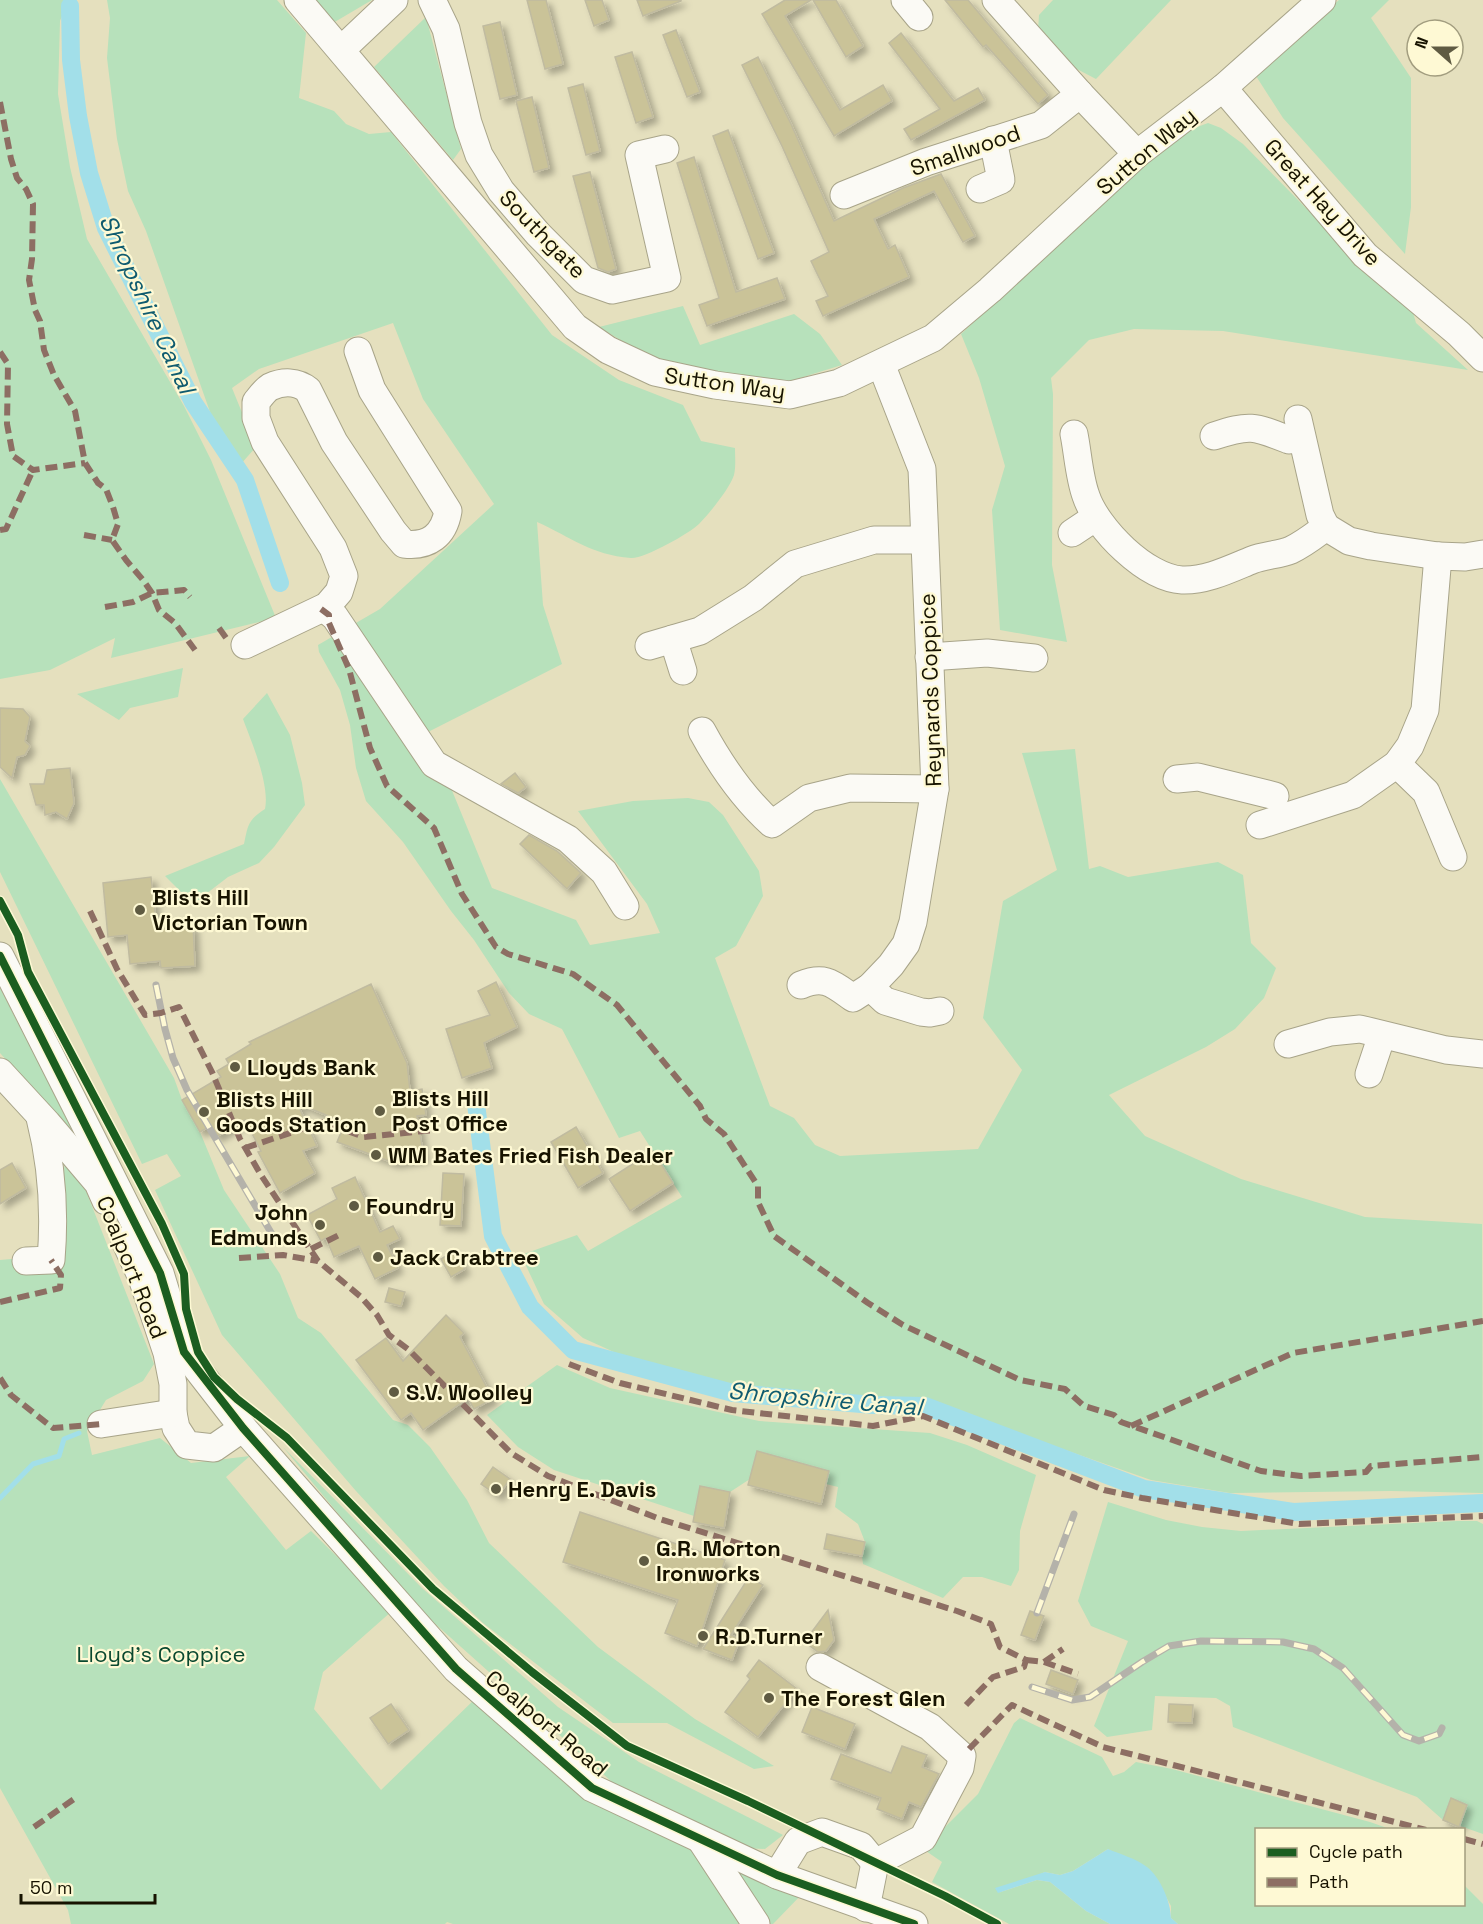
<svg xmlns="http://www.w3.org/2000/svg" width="1483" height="1924" font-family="'Space Grotesk',sans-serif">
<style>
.green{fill:#b7e1bb}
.water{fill:#a2dfe9}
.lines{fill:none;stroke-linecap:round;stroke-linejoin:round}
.stream{stroke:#a2dfe9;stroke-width:5}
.canal{stroke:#a2dfe9;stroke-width:18}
.building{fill:#cac398;stroke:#c0bba0;stroke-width:1.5;filter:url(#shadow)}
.minor-casing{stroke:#a8a489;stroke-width:29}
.minor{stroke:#fbfaf5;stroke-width:27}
.rail-casing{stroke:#b4b2aa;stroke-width:7}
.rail{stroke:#fef9d4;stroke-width:4.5;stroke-dasharray:14;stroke-linecap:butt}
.quiet{stroke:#8d6e63;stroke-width:6;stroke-dasharray:12 6;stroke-linecap:butt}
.cycleway-casing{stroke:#fef9d4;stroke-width:11}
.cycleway{stroke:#1b5e20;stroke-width:8}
.poi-dot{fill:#5f5b42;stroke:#fef9d4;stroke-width:2}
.labels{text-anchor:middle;stroke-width:4.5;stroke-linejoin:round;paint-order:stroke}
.street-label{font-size:22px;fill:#171300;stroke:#fef9d4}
.poi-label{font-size:22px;font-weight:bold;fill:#171300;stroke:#fef9d4;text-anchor:start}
.park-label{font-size:22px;fill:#09482f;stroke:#fef9d4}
.water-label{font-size:24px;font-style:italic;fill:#0f5b6f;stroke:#fef9d4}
</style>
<defs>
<filter id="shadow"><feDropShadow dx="5" dy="5" stdDeviation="3" flood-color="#0004"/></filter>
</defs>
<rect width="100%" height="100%" fill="#e5e0be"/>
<g class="green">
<polygon points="0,0 68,0 60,21 58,94 70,167 87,239 184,406 211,460 276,618 111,658 115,638 50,670 0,679"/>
<path d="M107 0H277L306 33 299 98 334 111 346 124 369 134 391 132 552 335 619 380 683 405 701 441 735 448C735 456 736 467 734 475 730 488 709 514 699 524 690 533 644 559 631 558 591 555 571 537 537 522L543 605 562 664 428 732 492 888 576 920 590 945 660 933 647 904 578 811 633 801 688 798 709 802 723 815 759 871 763 896 736 946 715 958 770 1106 794 1118 815 1145 840 1156 978 1149 1022 1070 983 1018 1003 901 1057 870 1022 753 1075 749 1089 869 1100 866 1128 877 1218 862 1243 875 1251 943 1276 968 1264 998 1235 1029 1206 1047 1109 1095 1145 1136 1241 1179 1365 1217 1482 1224 1483 1493 1391 1491 1230 1493 1151 1480 960 1413 907 1397 830 1402 730 1389 636 1362 583 1338 544 1304 521 1255 577 1235 588 1251 682 1197 640 1131 619 1138 562 1029 529 1014 509 993 474 940 451 911 403 842 366 801 356 768 350 725 340 690 319 652 318 645 380 609 494 504 423 399 393 323 259 369 232 388 256 447 232 474 146 231 128 191 117 139 107 58 110 18Z"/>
<polygon points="310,0 372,0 333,23"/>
<polygon points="1053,0 1171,0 1096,79 1071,66 1038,31 1039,15"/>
<polygon points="1339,0 1389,0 1371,18 1411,78 1411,207 1405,254 1283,118 1256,76 1281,50"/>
<polygon points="426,17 461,149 453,160 374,67"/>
<polygon points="1208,123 1221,128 1243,144 1359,262 1412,309 1416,323 1468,370 1223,331 1134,329 1089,340 1051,378 1053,394 1052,565 1067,642 1000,630 992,510 1005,466 979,378 961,334 1158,152 1189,130"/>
<polygon points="683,306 700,345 794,314 820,334 842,365 787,382 714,375 653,360 599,327"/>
<polygon points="183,668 178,697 130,708 119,720 77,694"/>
<path d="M267 693 290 735 302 783 305 805 274 847 259 863 228 877 193 904 165 876 244 844C248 825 248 820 265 809 270 785 252 743 243 719Z"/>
<polygon points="0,779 174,1078 182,1100 200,1132 224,1190 280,1274 298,1318 321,1333 393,1420 408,1425 430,1447 467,1500 489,1543 598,1647 695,1719 774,1766 754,1769 667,1723 613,1723 483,1623 444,1586 356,1491 222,1335 155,1190 181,1176 167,1154 142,1164 0,872"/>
<polygon points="0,988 77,1138 0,1053"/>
<polygon points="65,1159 86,1191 154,1364 143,1381 106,1400 87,1431 92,1455 160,1438 191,1463 250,1456 226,1477 286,1550 311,1531 392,1611 323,1672 314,1709 381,1790 476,1698 627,1818 685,1847 804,1892 773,1924 453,1924 447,1922 445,1924 71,1924 68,1910 0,1788 0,1260 58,1255"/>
<polygon points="557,1365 610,1388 759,1421 930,1433 967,1445 1036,1475 1020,1531 1019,1570 1011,1586 982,1577 963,1577 943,1598 863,1564 862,1556 865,1542 858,1524 835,1507 838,1487 826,1484 828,1471 788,1461 750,1479 730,1492 700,1486 694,1516 554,1470 518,1447 487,1415"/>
<polygon points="283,1447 422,1588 558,1707 639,1762 783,1835 765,1849 742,1848 612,1782 413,1604"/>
<polygon points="1108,1502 1166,1520 1202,1527 1241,1531 1457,1521 1477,1521 1483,1524 1483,1834 1443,1820 1417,1797 1233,1727 1230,1706 1216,1698 1155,1696 1152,1730 1107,1737 1094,1726 1128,1641 1091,1626 1078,1601"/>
<polygon points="1020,1718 1102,1757 1113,1776 1124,1772 1136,1762 1172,1769 1370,1822 1390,1829 1256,1830 1256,1904 1464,1904 1464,1885 1483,1904 1483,1924 1178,1924 1171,1918 1171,1906 1156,1878 1108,1849 1073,1871 1060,1875 1045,1872 998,1893 1037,1880 1050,1882 1086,1911 1110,1924 1009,1924 932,1882 942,1862 923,1849 978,1794 1014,1723"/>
</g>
<path class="water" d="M1108 1849C1120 1854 1137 1859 1147 1867 1160 1877 1171 1902 1171 1918L1178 1924H1110L1086 1911 1050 1882 1037 1880 998 1893 995 1888 1045 1872 1060 1875 1073 1871Z"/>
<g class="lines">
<polyline class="stream" points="0,1498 33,1464 59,1456 64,1439 79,1433"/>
<g class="canal">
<polyline points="70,6 71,60 78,116 89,173 106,228 193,402 245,480 280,583"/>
<polyline points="476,1104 493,1236 530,1307 573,1350 733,1393 873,1405 925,1406 1144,1489 1293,1512 1483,1503"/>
</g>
</g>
<g class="building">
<polygon points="527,0 546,0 563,64 545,69"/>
<polygon points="585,0 602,0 609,20 594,26"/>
<polygon points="637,0 681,0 681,1 643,16"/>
<polygon points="785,0 811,0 785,16 840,110 883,85 892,101 834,136 762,14"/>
<polygon points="813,0 836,0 863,46 846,57"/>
<polygon points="945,0 968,0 1048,95 1038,104 986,45 983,47"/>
<polygon points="500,22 517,95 500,99 483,26"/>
<polygon points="676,30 700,92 687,97 663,35"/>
<polygon points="901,33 954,101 978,88 985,100 911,140 904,129 940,109 889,43"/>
<polygon points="632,52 653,117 636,123 615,57"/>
<polygon points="758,57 791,124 834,221 903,188 941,174 975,236 963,242 934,191 874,219 888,249 895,245 909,277 823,316 816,301 828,296 811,261 829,252 782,146 742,65"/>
<polygon points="583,84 600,151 586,155 568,88"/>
<polygon points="532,97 549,168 534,172 516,101"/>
<polygon points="728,130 774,253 758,259 713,136"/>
<polygon points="694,157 736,292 777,278 785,299 707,326 699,305 719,298 677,163"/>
<polygon points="590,172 616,269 608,272 598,268 573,176"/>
<polygon points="0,708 23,709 30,717 25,741 30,746 25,755 17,757 12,778 0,767"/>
<polygon points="70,768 74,803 67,819 56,812 45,815 44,805 36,805 30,784 44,784 47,770"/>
<polygon points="515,773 526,787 518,793 501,784"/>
<polygon points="529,835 557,851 581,873 567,889 520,844"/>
<polygon points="151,877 157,929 193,925 195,966 161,968 160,961 130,964 127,935 108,937 103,883"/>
<polygon points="496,982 517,1027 484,1043 492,1068 462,1078 446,1029 490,1015 478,991"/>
<polygon points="371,984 407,1063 410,1091 422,1089 426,1115 417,1116 424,1158 394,1163 337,1142 345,1123 297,1103 317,1146 303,1151 315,1173 280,1193 258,1152 261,1151 245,1120 216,1137 210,1126 200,1132 182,1100 221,1077 217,1071 229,1064 226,1059 251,1044 249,1042"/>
<polygon points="576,1127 603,1173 578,1188 551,1142"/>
<polygon points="653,1151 673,1183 630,1211 609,1179"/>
<polygon points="12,1163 26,1188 0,1204 0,1170"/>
<polygon points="443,1173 464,1174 461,1226 440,1225"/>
<polygon points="355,1177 380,1232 393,1226 400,1239 387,1245 398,1268 375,1279 359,1246 334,1257 326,1238 321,1241 307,1215 337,1199 332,1188"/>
<polygon points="454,1251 465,1269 451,1277 441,1259"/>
<polygon points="389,1288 405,1292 401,1306 385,1302"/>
<polygon points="446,1315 464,1333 460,1337 493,1399 474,1409 468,1398 423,1430 411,1413 401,1420 356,1360 386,1338 403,1361"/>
<polygon points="757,1451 829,1471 821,1504 748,1485"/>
<polygon points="493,1467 510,1479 498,1496 481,1484"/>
<polygon points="700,1486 730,1492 724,1528 693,1522"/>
<polygon points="580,1512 725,1560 697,1646 665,1633 678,1600 563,1562"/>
<polygon points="827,1534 865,1542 862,1556 824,1549"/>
<polygon points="749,1577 763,1585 731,1635 740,1639 732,1660 703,1649"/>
<polygon points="828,1610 834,1640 826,1651 818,1652 810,1646 808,1637"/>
<polygon points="1030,1611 1044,1616 1035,1640 1021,1635"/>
<polygon points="759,1660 797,1689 758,1737 725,1712 750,1679 747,1676"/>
<polygon points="1051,1670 1078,1680 1073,1694 1046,1684"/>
<polygon points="391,1704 409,1730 388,1744 370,1718"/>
<polygon points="1169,1704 1193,1705 1192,1723 1168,1722"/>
<polygon points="812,1707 855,1724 845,1749 802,1732"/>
<polygon points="902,1746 927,1755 922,1767 939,1774 921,1807 909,1802 902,1819 877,1809 881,1798 831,1779 841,1754 891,1773"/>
<polygon points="1451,1798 1467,1805 1459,1827 1443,1820"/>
</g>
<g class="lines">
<defs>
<g id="minor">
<polyline points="298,0 575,327 608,350 655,372 715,385 790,395 839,383 933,338 990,290 1137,154 1223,88 1322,0"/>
<polyline points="432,0 446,29 468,123 479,155 501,191 538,234 584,280 612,290 667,278 639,155 665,149"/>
<polyline points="905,0 919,17"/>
<polyline points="996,0 1080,94 1137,154"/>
<polyline points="341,50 394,0"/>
<polyline points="1223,88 1365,255 1459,334 1483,358"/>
<polyline points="980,189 1001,180 993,140"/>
<polyline points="844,195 926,162 1041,125 1080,94"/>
<polyline points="1298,419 1320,515 1326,527"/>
<path d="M1074 434C1078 454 1079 477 1086 496 1097 529 1146 578 1182 580 1206 581 1230 569 1252 560 1264 555 1279 555 1291 550 1304 544 1315 535 1326 527"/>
<path d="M1214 436C1250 424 1254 426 1289 440"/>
<polyline points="1326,527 1349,541 1371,546 1438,556 1465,557 1483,554"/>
<polyline points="1072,533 1096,517"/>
<polyline points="324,608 335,617 434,764 568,839 604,872 625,906"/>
<polyline points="673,639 683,671"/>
<path d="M245 645 327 606 339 592 344 576 333 548 265 442 256 418V402C260 397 265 390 270 387 283 381 297 381 308 390L334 442 393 531 404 544C429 547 444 535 448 511L372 390 358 351"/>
<polyline points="649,646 700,631 753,598 795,564 874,540 924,540"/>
<polyline points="929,657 987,653 1034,658"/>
<path d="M702 731C721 766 742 797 772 824L809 798 850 788 935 789"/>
<polyline points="1397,764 1426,792 1453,857"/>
<polyline points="1177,779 1198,777 1275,796"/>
<polyline points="1260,825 1353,795 1397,764 1410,746 1425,710 1438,556"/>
<polyline points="0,956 160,1273 184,1352 243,1428 456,1669 592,1788 777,1875 914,1924"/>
<path d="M801 985C825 975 833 984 853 998L870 987 891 965 906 944 913 922 935 789 922 469 881 364"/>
<polyline points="870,987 885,1001 921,1012 930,1013 940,1011"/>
<polyline points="1288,1044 1330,1032 1360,1029 1446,1050 1483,1054"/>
<polyline points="0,1072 47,1123 98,1183 106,1201"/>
<polyline points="1369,1074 1382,1035"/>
<polyline points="125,1241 142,1278 167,1353 173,1384 173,1413 176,1428 187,1445 214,1448 243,1428"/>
<path d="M26 1261 51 1260C55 1212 52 1165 40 1118"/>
<polyline points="101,1424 173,1413"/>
<polyline points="820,1667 930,1727 962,1756 960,1768 923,1838 875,1863"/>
<polyline points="701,1840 756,1924"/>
<polyline points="777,1875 798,1841 822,1832 861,1846 875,1863"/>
<polyline points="866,1908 875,1863"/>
</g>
</defs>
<use href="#minor" class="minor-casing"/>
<use href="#minor" class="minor"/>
<defs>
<g id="rail">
<polyline points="156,985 165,1029 173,1058 187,1090 276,1241"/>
<polyline points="1037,1613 1074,1514"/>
<polyline points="1032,1687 1072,1700 1090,1697 1142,1662 1169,1646 1201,1641 1283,1642 1314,1649 1343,1668 1403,1735 1419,1741 1439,1734 1442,1728"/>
</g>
</defs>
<use href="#rail" class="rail-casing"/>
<use href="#rail" class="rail"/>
<g class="quiet">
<polyline points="0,102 11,159 17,178 26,189 33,204 32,259 29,280 35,310 40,321 44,350 54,375 75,411 85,463 98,483 106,489 113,507 118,524 112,540 126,560 143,580 152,593 159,610 175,623 195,650"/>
<polyline points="0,352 8,364 7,424 13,456 33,470 85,463"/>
<polyline points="0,530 6,529 33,470"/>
<polyline points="84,535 112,540"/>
<polyline points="105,607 133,602 152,593 184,590 190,597"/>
<polyline points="321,609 329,615 329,623 349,669 370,748 387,786 434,828 462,894 496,947 508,954 573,974 617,1005 700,1106 706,1119 724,1134 758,1186 758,1202 774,1236 868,1303 903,1325 1020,1380 1065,1389 1084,1406 1114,1415 1121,1422 1261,1471 1301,1476 1366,1472 1371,1466 1483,1457"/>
<polyline points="219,628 229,642"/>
<polyline points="90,911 117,969 145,1015 161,1013 179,1007 212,1072 240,1139 261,1175 318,1261 361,1297 377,1315 389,1335 409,1350 511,1453 548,1476 660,1519 957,1611 991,1624 1000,1647 1026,1660 1024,1667 993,1677 966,1705"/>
<polyline points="245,1148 323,1122 364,1137 434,1130"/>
<polyline points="311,1249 339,1235"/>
<polyline points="239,1258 283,1255 318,1261"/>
<polyline points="0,1302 60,1288 61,1275 51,1260"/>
<polyline points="569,1364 620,1383 732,1410 873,1426 923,1416 1104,1490 1142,1498 1299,1524 1483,1516"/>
<polyline points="0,1378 11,1395 53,1428 101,1424"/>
<polyline points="1131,1426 1293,1353 1483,1321"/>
<polyline points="1026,1660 1044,1662 1078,1674"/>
<polyline points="1044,1662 1063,1649"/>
<polyline points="969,1749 1012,1705 1103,1747 1426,1830"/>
<polyline points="34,1827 74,1799"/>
<polyline points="1464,1839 1483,1844"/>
</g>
<defs>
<g id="cycleway">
<polyline points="0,901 18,935 28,972 162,1224 184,1274 186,1309 198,1352 214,1377 237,1399 287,1438 433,1589 532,1672 627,1746 748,1801 945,1896 997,1924"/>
<polyline points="0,956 160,1273 184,1352 243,1428 456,1669 592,1788 777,1875 914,1924"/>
</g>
</defs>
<use href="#cycleway" class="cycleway-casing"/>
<use href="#cycleway" class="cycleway"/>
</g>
<g class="poi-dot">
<circle cx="140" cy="910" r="6"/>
<circle cx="235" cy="1067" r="6"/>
<circle cx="380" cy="1111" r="6"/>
<circle cx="204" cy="1112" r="6"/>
<circle cx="376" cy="1155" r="6"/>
<circle cx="354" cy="1206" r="6"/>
<circle cx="320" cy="1225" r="6"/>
<circle cx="378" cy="1257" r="6"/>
<circle cx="394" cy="1392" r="6"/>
<circle cx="496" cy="1489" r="6"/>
<circle cx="644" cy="1561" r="6"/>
<circle cx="703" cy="1636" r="6"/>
<circle cx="769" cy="1698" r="6"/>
</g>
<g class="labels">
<g class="street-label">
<text transform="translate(965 150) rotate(-19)" y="8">Smallwood</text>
<text transform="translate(1146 151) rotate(-40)" y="8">Sutton Way</text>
<text transform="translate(1323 202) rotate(48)" y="8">Great Hay Drive</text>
<text transform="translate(543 234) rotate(46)" y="8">Southgate</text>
<text transform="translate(725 383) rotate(8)" y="8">Sutton Way</text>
<text transform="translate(930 690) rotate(-92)" y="8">Reynards Coppice</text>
<text transform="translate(132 1267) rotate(68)" y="8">Coalport Road</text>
<text transform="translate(547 1723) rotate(40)" y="8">Coalport Road</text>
</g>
<g class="poi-label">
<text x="152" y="905">Blists Hill<tspan x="152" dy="25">Victorian Town</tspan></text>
<text x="247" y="1075">Lloyds Bank</text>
<text x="392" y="1106">Blists Hill<tspan x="392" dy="25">Post Office</tspan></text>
<text x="216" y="1107">Blists Hill<tspan x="216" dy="25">Goods Station</tspan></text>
<text x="388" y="1163">WM Bates Fried Fish Dealer</text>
<text x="366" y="1214">Foundry</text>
<text x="308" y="1220" text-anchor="end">John<tspan x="308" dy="25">Edmunds</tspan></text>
<text x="390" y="1265">Jack Crabtree</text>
<text x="406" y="1400">S.V. Woolley</text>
<text x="508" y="1497">Henry E. Davis</text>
<text x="656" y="1556">G.R. Morton<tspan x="656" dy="25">Ironworks</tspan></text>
<text x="715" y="1644">R.D.Turner</text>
<text x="781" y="1706">The Forest Glen</text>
</g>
<g class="park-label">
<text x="161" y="1662">Lloyd's Coppice</text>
</g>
<g class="water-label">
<text transform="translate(147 304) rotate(65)" y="8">Shropshire Canal</text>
<text transform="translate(825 1399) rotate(5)" y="8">Shropshire Canal</text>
</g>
</g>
<rect x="1255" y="1828" width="210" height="78" fill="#fef9d4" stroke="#a29d7f" stroke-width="1.5"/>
<rect x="1267" y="1848" width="30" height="9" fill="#1b5e20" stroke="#a29d7f" stroke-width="1.5"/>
<text x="1309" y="1858" font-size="18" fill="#171300">Cycle path</text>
<rect x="1267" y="1878" width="30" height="9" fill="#8d6e63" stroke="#a29d7f" stroke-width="1.5"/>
<text x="1309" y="1888" font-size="18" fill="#171300">Path</text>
<g transform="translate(1435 48) rotate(291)"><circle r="28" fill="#fef9d4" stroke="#a29d7f" stroke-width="1.5"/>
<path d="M0-4.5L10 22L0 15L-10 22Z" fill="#5f5b42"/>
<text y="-9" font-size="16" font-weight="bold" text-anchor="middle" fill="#171300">N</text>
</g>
<path d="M21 1894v9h134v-9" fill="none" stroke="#171300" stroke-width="3"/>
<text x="30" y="1894" font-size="18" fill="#171300" stroke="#fef9d4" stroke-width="4.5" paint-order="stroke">50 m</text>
</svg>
